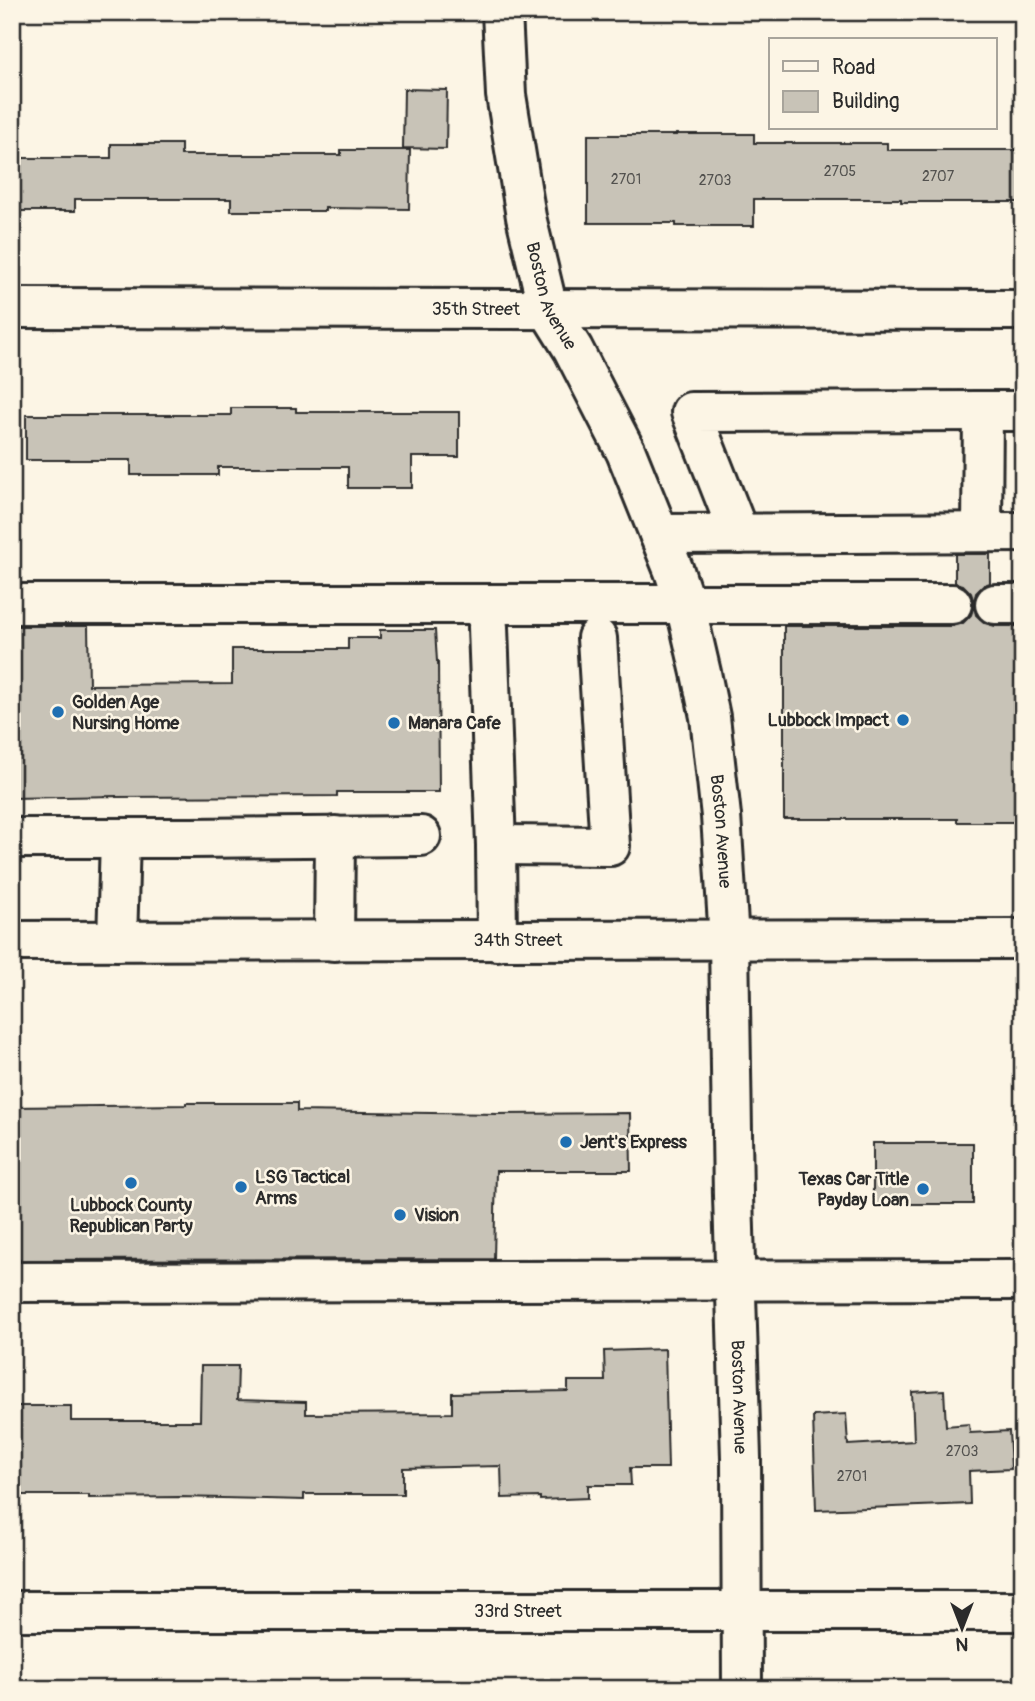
<svg xmlns="http://www.w3.org/2000/svg" width="1035" height="1701" font-family="Pangolin,sans-serif">
<style>
.building{fill:#c8c3b7;stroke:#2b2b2b;stroke-width:2}
.lines{fill:none;stroke-linecap:round;stroke-linejoin:round}
.minor-casing{stroke:#2b2b2b;stroke-width:44}
.major-casing{stroke:#2b2b2b;stroke-width:44}
.minor{stroke:#fcf5e5;stroke-width:38}
.major{stroke:#fcf5e5;stroke-width:38}
.poi-dot{fill:#1f6fb2;stroke:#fcf5e5;stroke-width:2.5}
.labels{text-anchor:middle;stroke-width:5;stroke-linejoin:round;paint-order:stroke}
.number-label{font-size:14px;fill:#52514e}
.street-label{font-size:18px;fill:#2b2b2b;stroke:#fcf5e5}
.poi-label{font-size:18px;font-weight:bold;fill:#2b2b2b;stroke:#fcf5e5;text-anchor:start}
</style>
<rect width="100%" height="100%" fill="#fcf5e5"/>
<filter id="ink" filterUnits="userSpaceOnUse"><feTurbulence type="fractalNoise" baseFrequency=".0143" numOctaves="2"/><feDisplacementMap in="SourceGraphic" scale="14" xChannelSelector="R" yChannelSelector="G"/><feConvolveMatrix kernelMatrix="1 2 1 2 8 2 1 2 1" color-interpolation-filters="sRGB"/></filter>
<g filter="url(#ink)">
<g class="building">
<polygon points="404,89 447,90 446,149 403,148"/>
<polygon points="676,134 754,134 754,143 887,143 887,150 1023,150 1023,202 901,202 901,199 754,199 754,226 676,226 676,223 588,223 588,135 676,135"/>
<polygon points="111,144 181,144 181,155 341,155 341,150 410,150 409,209 325,208 325,211 231,211 231,199 75,199 75,211 12,211 12,158 111,158"/>
<polygon points="231,408 296,408 296,412 459,412 459,457 412,457 412,488 348,488 348,467 218,467 218,475 131,475 131,460 26,460 26,415 231,415"/>
<polygon points="955,554 990,554 990,583 984,585 976,593 974,602 971,593 963,585 955,583"/>
<polygon points="974,606 976,615 985,623 995,626 1023,626 1023,822 957,822 957,819 784,819 784,626 952,626 963,623 971,615"/>
<polygon points="12,626 88,626 89,685 232,684 232,649 348,649 348,638 380,638 380,630 435,630 437,661 438,661 439,792 337,792 337,796 116,797 116,796 12,798"/>
<polygon points="186,1103 297,1103 297,1111 498,1114 630,1113 631,1171 496,1171 494,1259 12,1260 12,1107 186,1105"/>
<rect x="873" y="1143" width="100" height="61"/>
<polygon points="665,1349 668,1468 630,1468 631,1485 588,1485 588,1498 540,1500 540,1497 502,1498 501,1466 403,1468 403,1494 304,1494 304,1500 180,1497 89,1498 89,1495 12,1495 12,1406 71,1406 71,1421 200,1421 201,1366 238,1366 237,1400 306,1402 306,1414 452,1413 452,1393 568,1391 568,1381 605,1381 604,1351"/>
<polygon points="944,1390 946,1426 969,1424 970,1433 1009,1431 1011,1469 969,1471 970,1504 816,1510 813,1416 846,1414 848,1445 914,1441 912,1392"/>
</g>
<g class="lines">
<defs>
<g id="minor">
<path id="s1" d="M502 12 506 95 526 217 548 309 573 349 626 452 674 571 685 604 701 673 710 717 721 816 729 940 733 1196 741 1458 742 1689"/>
<path id="s2" d="M12 308 1023 310"/>
<polyline points="982,532 983,411 1023,411"/>
<polyline points="659,534 1023,532"/>
<polyline points="739,534 691,412 983,411"/>
<polyline points="12,604 952,604"/>
<polyline points="995,604 1023,604"/>
<polyline points="488,627 496,845 497,941"/>
<polyline points="12,838 191,838 421,836"/>
<polyline points="496,845 610,846 597,638"/>
<polyline points="117,941 120,838"/>
<polyline points="334,941 335,836"/>
<polyline points="12,1282 1023,1280"/>
<path id="s3" d="M12 1611H1023"/>
</g>
<g id="major">
<path id="s4" d="M12 941 1023 939"/>
</g>
</defs>
<use href="#minor" class="minor-casing"/>
<use href="#major" class="major-casing"/>
<use href="#minor" class="minor"/>
<use href="#major" class="major"/>
</g>
</g>
<g class="poi-dot">
<circle cx="58" cy="712" r="7"/>
<circle cx="903" cy="720" r="7"/>
<circle cx="394" cy="723" r="7"/>
<circle cx="566" cy="1142" r="7"/>
<circle cx="131" cy="1183" r="7"/>
<circle cx="241" cy="1187" r="7"/>
<circle cx="923" cy="1189" r="7"/>
<circle cx="400" cy="1215" r="7"/>
</g>
<g class="labels">
<g class="number-label">
<text x="840" y="176">2705</text>
<text x="938" y="181">2707</text>
<text x="626" y="184">2701</text>
<text x="715" y="185">2703</text>
<text x="962" y="1456">2703</text>
<text x="852" y="1481">2701</text>
</g>
<g class="street-label">
<text dy="6" stroke="none"><textPath href="#s1" startOffset="290">Boston Avenue</textPath></text>
<text dy="6" stroke="none"><textPath href="#s2" startOffset="464">35th Street</textPath></text>
<text dy="6" stroke="none"><textPath href="#s1" startOffset="858">Boston Avenue</textPath></text>
<text dy="6" stroke="none"><textPath href="#s4" startOffset="506">34th Street</textPath></text>
<text dy="6" stroke="none"><textPath href="#s1" startOffset="1424">Boston Avenue</textPath></text>
<text dy="6" stroke="none"><textPath href="#s3" startOffset="506">33rd Street</textPath></text>
</g>
<g class="poi-label">
<text x="72" y="708">Golden Age<tspan x="72" dy="21">Nursing Home</tspan></text>
<text x="889" y="726" text-anchor="end">Lubbock Impact</text>
<text x="408" y="729">Manara Cafe</text>
<text x="580" y="1148">Jent's Express</text>
<text x="255" y="1183">LSG Tactical<tspan x="255" dy="21">Arms</tspan></text>
<text x="909" y="1185" text-anchor="end">Texas Car Title<tspan x="909" dy="21">Payday Loan</tspan></text>
<text x="131" y="1211" text-anchor="middle">Lubbock County<tspan x="131" dy="21">Republican Party</tspan></text>
<text x="414" y="1221">Vision</text>
</g>
</g>
<rect width="1035" height="1701" fill="none" stroke="#fcf5e5" stroke-width="42"/>
<rect x="21" y="21" width="993" height="1659" fill="none" stroke="#2b2b2b" stroke-width="2.5" filter="url(#ink)"/>
<rect x="769" y="38" width="228" height="91" fill="#fcf5e5" stroke="#a8a49b" stroke-width="2"/>
<rect x="783" y="61" width="35" height="10" fill="#fcf5e5" stroke="#a8a49b" stroke-width="2"/>
<text x="832" y="74" font-size="21" fill="#2b2b2b">Road</text>
<rect x="783" y="91" width="35" height="21" fill="#c8c3b7" stroke="#a8a49b" stroke-width="2"/>
<text x="832" y="108" font-size="21" fill="#2b2b2b">Building</text>
<g transform="translate(962 1628) rotate(180)" stroke="#fcf5e5" stroke-width="5" paint-order="stroke">
<path d="M0-5L12 26L0 18L-12 26Z" fill="#2b2b2b"/>
<text y="-10" font-size="19" font-weight="bold" text-anchor="middle" fill="#2b2b2b">N</text>
</g>
</svg>
